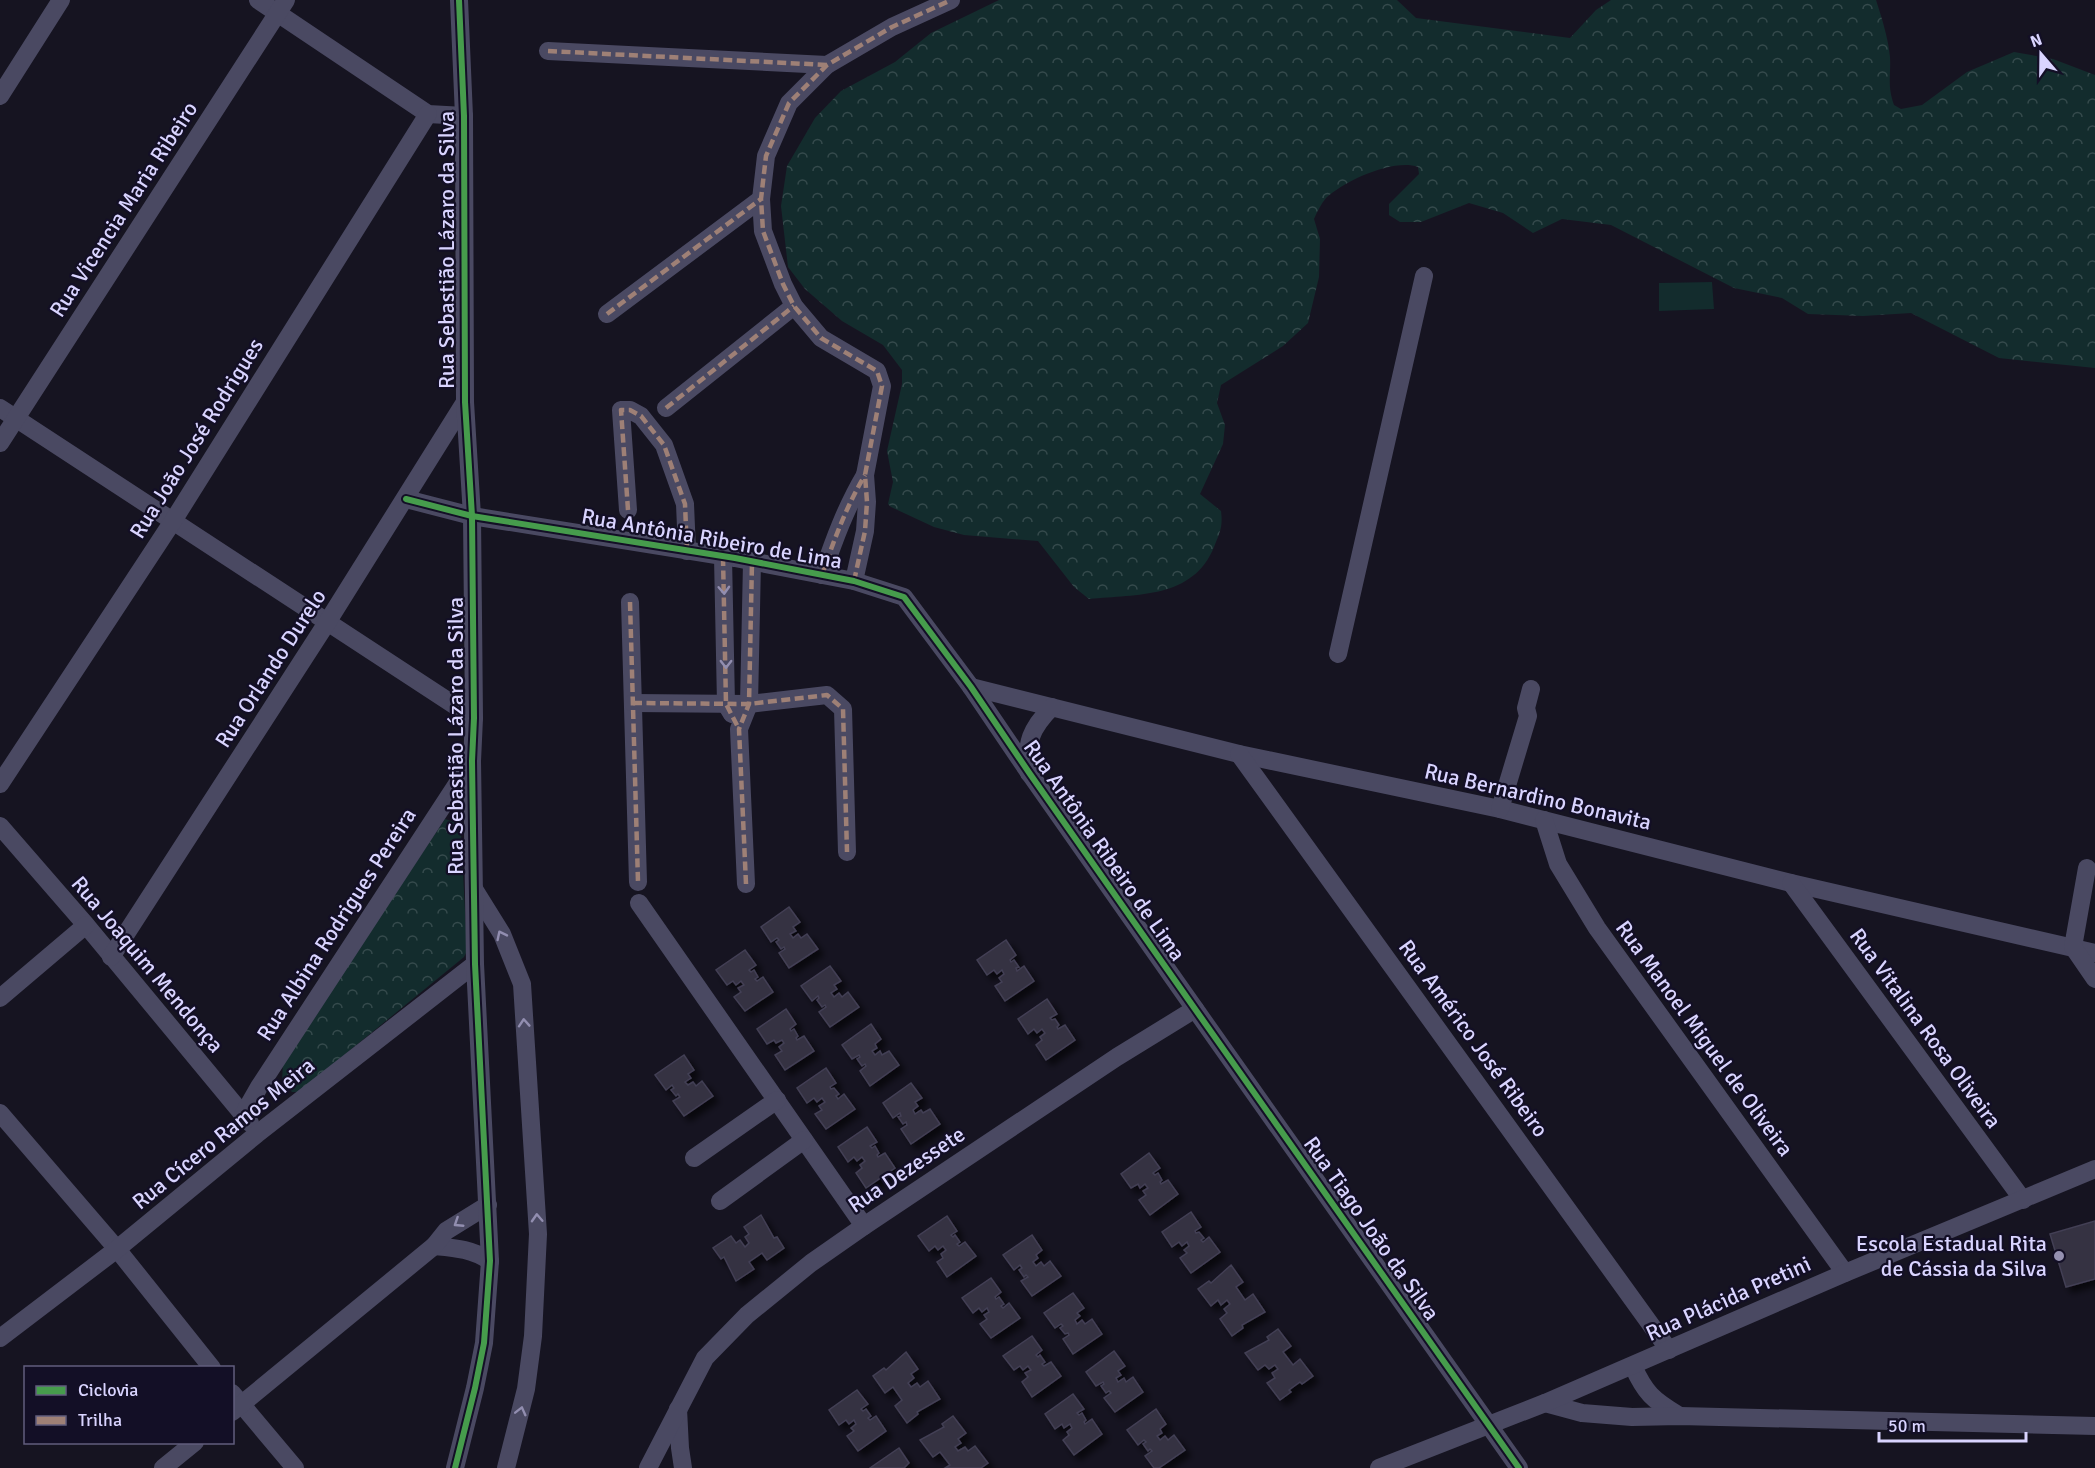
<svg xmlns="http://www.w3.org/2000/svg" width="2095" height="1468" font-family="Signika,sans-serif">
<style>
.forest{fill:url(#forest-crowns)}
.pitch{fill:#132c2d}
.building{fill:#343243;stroke:#433f54;stroke-width:1.5;filter:url(#shadow)}
.lines{fill:none;stroke-linecap:round;stroke-linejoin:round}
.minor{stroke:#4a4962;stroke-width:18}
.quiet{stroke:#9e8076;stroke-width:4.5;stroke-dasharray:9 4.5;stroke-linecap:butt}
.cycleway-casing{stroke:#130f26;stroke-width:10}
.cycleway{stroke:#469c4c;stroke-width:6}
.oneway{stroke:#928eb0}
.poi-dot{fill:#9591b1;stroke:#130f26;stroke-width:2}
.labels{text-anchor:middle;stroke-width:4.5;stroke-linejoin:round;paint-order:stroke}
.street-label{font-size:22px;fill:#d9d4ff;stroke:#130f26}
.poi-label{font-size:22px;fill:#d9d4ff;stroke:#130f26;text-anchor:end}
</style>
<defs>
<pattern id="forest-crowns" width="20" height="18" patternUnits="userSpaceOnUse" patternTransform="scale(1.5)"><rect width="20" height="18" fill="#132c2d"/><path d="M2 6a3 3 0 1 1 6 0M12 15a3 3 0 1 1 6 0" fill="none" stroke="#354a4c"/></pattern>
<filter id="shadow"><feDropShadow dx="5.5" dy="5.5" stdDeviation="3" flood-color="#0009"/></filter>
</defs>
<rect width="100%" height="100%" fill="#161421"/>
<g class="forest">
<path d="M999 0H1397L1416 18 1570 38 1596 10 1611 0H1876C1882 19 1888 37 1890 57 1891 76 1887 85 1894 105L1901 109 1922 105 1967 72 2014 52 2053 59 2095 75V368L1999 358 1911 313 1863 316 1808 314 1782 298 1734 288 1611 225 1562 219 1533 233 1503 213 1469 203 1421 222H1400L1389 215V204L1419 174 1418 167C1394 158 1344 181 1326 198 1321 204 1317 212 1314 219L1320 239 1319 277 1308 323 1283 346 1221 385 1217 403 1225 425 1223 444 1200 494 1221 511C1223 527 1220 532 1214 547 1193 599 1137 594 1089 599L1074 587 1038 541 964 535 934 527 891 507 888 504 893 482 887 451 902 384V370L883 345 842 321 805 289 788 267 781 206 787 166 815 118 841 91 895 62 931 33Z"/>
<polygon points="445,819 454,822 461,833 467,951 464,957 299,1092 292,1092 282,1082 283,1062"/>
</g>
<polygon class="pitch" points="1712,282 1714,309 1659,311 1659,283"/>
<g class="building">
<polygon points="789,907 800,922 793,927 796,931 790,934 793,938 798,934 801,938 807,934 818,949 789,968 779,953 785,949 784,947 781,949 776,942 779,940 777,938 771,942 761,927"/>
<polygon points="1006,940 1016,955 1010,960 1011,962 1014,960 1019,967 1016,968 1017,971 1024,966 1034,981 1005,1001 995,986 1002,982 999,978 1004,974 1002,970 997,974 994,970 987,975 977,960"/>
<polygon points="745,950 756,965 749,970 751,972 754,970 758,977 755,979 757,981 763,977 773,992 745,1011 734,997 741,992 738,988 744,985 741,981 736,985 733,981 727,985 716,970"/>
<polygon points="830,966 841,981 834,985 837,989 831,993 834,997 839,993 842,997 848,992 859,1007 830,1027 819,1012 826,1007 825,1005 822,1007 817,1000 819,998 818,996 812,1001 801,986"/>
<polygon points="1047,999 1057,1014 1050,1018 1052,1020 1055,1019 1059,1025 1057,1027 1058,1029 1065,1025 1075,1040 1046,1060 1036,1045 1042,1040 1040,1037 1045,1033 1042,1029 1037,1033 1034,1029 1028,1034 1018,1019"/>
<polygon points="786,1009 796,1024 790,1029 791,1031 794,1029 798,1036 796,1038 797,1040 804,1036 814,1051 785,1070 775,1055 782,1051 779,1047 784,1043 782,1040 776,1043 774,1040 767,1044 757,1029"/>
<polygon points="871,1024 881,1039 875,1044 877,1048 872,1051 875,1055 880,1051 882,1055 889,1051 899,1065 870,1086 860,1071 866,1066 865,1064 862,1066 857,1059 860,1057 859,1055 852,1059 842,1045"/>
<polygon points="684,1055 694,1070 688,1074 691,1078 685,1082 688,1085 693,1082 696,1086 702,1081 713,1096 684,1116 673,1101 680,1097 678,1094 676,1096 671,1090 674,1088 672,1085 666,1090 655,1075"/>
<polygon points="826,1068 836,1083 830,1087 831,1089 834,1088 839,1094 836,1096 838,1099 844,1094 855,1109 826,1129 815,1114 822,1110 819,1106 825,1102 822,1098 817,1102 814,1098 807,1103 797,1088"/>
<polygon points="911,1083 922,1098 915,1102 918,1106 913,1110 915,1114 921,1110 923,1113 930,1109 940,1124 911,1144 901,1129 907,1125 906,1122 903,1124 898,1117 901,1116 900,1113 893,1118 883,1103"/>
<polygon points="867,1127 877,1142 870,1146 872,1148 875,1146 879,1153 877,1155 878,1157 885,1153 895,1168 866,1188 856,1173 862,1168 860,1165 865,1161 862,1157 857,1161 854,1157 848,1162 838,1147"/>
<polygon points="1149,1153 1160,1168 1153,1173 1155,1175 1158,1173 1162,1180 1160,1182 1161,1184 1168,1180 1178,1194 1150,1215 1139,1200 1146,1195 1143,1191 1148,1188 1145,1184 1140,1188 1138,1184 1131,1188 1121,1174"/>
<polygon points="1191,1212 1201,1227 1195,1231 1196,1233 1199,1232 1204,1238 1201,1240 1203,1242 1209,1237 1220,1252 1191,1273 1180,1258 1187,1253 1184,1250 1189,1246 1187,1242 1182,1246 1179,1242 1172,1247 1162,1232"/>
<polygon points="761,1215 774,1238 777,1237 784,1248 767,1260 762,1253 749,1262 754,1269 736,1281 724,1257 721,1259 713,1248 731,1236 736,1243 740,1240 745,1247 749,1243 745,1237 749,1234 744,1227"/>
<polygon points="947,1216 957,1231 951,1235 953,1237 955,1235 960,1242 957,1244 959,1246 965,1242 976,1256 947,1277 937,1262 943,1258 941,1254 946,1250 943,1246 938,1250 935,1246 929,1251 918,1236"/>
<polygon points="2095,1221 2095,1279 2066,1287 2050,1234"/>
<polygon points="1032,1235 1042,1250 1036,1255 1038,1258 1033,1262 1036,1266 1041,1262 1044,1266 1050,1261 1061,1276 1032,1296 1021,1281 1028,1277 1026,1275 1024,1277 1019,1270 1022,1268 1020,1265 1014,1270 1003,1255"/>
<polygon points="1231,1265 1243,1282 1236,1287 1245,1300 1253,1294 1265,1312 1242,1325 1243,1328 1232,1336 1220,1319 1227,1313 1224,1309 1230,1304 1227,1300 1221,1305 1218,1300 1211,1306 1198,1289 1209,1281 1211,1283"/>
<polygon points="991,1278 1001,1292 995,1297 996,1299 999,1297 1004,1304 1001,1306 1003,1308 1009,1303 1020,1318 991,1338 980,1324 987,1319 984,1315 989,1312 987,1308 982,1312 979,1308 973,1313 962,1298"/>
<polygon points="1073,1293 1084,1308 1077,1313 1080,1316 1075,1320 1077,1324 1082,1320 1085,1324 1092,1319 1102,1334 1073,1354 1063,1339 1069,1335 1068,1333 1065,1334 1060,1328 1063,1326 1061,1324 1055,1328 1044,1313"/>
<polygon points="1278,1329 1291,1346 1283,1352 1293,1365 1300,1359 1313,1376 1302,1384 1300,1382 1289,1390 1291,1392 1280,1400 1267,1383 1275,1378 1272,1373 1278,1369 1275,1365 1269,1369 1265,1365 1258,1370 1245,1353 1269,1340 1267,1337"/>
<polygon points="1032,1336 1042,1350 1036,1355 1038,1357 1040,1355 1045,1362 1042,1364 1044,1366 1051,1362 1061,1376 1032,1397 1022,1382 1028,1377 1025,1373 1031,1370 1028,1366 1023,1370 1020,1366 1014,1370 1003,1356"/>
<polygon points="1114,1351 1125,1366 1118,1371 1121,1375 1116,1378 1118,1382 1124,1378 1126,1382 1133,1377 1143,1392 1115,1412 1104,1398 1111,1393 1109,1391 1106,1393 1101,1386 1104,1384 1103,1382 1096,1386 1086,1372"/>
<polygon points="906,1352 918,1369 911,1374 914,1378 908,1383 911,1387 917,1383 920,1387 928,1381 940,1399 917,1412 918,1414 907,1423 895,1406 902,1400 893,1387 885,1393 873,1376 884,1368 886,1370"/>
<polygon points="857,1390 868,1404 861,1409 863,1411 866,1409 871,1416 868,1418 870,1420 876,1416 886,1431 858,1451 847,1436 854,1431 851,1428 856,1424 854,1420 849,1424 846,1420 839,1425 829,1410"/>
<polygon points="1073,1394 1084,1409 1077,1413 1079,1415 1082,1413 1086,1420 1084,1422 1085,1424 1092,1419 1102,1434 1074,1455 1063,1440 1069,1435 1067,1432 1072,1428 1070,1424 1064,1428 1062,1424 1055,1429 1045,1414"/>
<polygon points="1156,1409 1166,1424 1160,1429 1162,1433 1157,1436 1160,1440 1165,1436 1168,1440 1174,1435 1185,1450 1159,1468 1154,1468 1145,1456 1152,1451 1150,1449 1148,1451 1143,1444 1146,1442 1144,1440 1138,1445 1127,1430"/>
<polygon points="953,1416 966,1433 958,1439 961,1443 955,1447 958,1451 965,1447 968,1451 975,1446 988,1463 981,1468 945,1468 950,1465 940,1452 933,1457 920,1440 944,1427 942,1424"/>
<polygon points="899,1448 909,1463 904,1468 870,1468"/>
</g>
<g class="lines">
<g class="minor">
<polyline points="258,0 428,114 464,116"/>
<polyline points="548,51 827,65"/>
<polyline points="0,96 61,0"/>
<polyline points="607,314 761,199"/>
<polyline points="0,408 474,718"/>
<polyline points="666,408 794,306"/>
<polyline points="0,443 286,0"/>
<polyline points="406,499 472,516 735,558 854,581 904,597 971,687 1030,774 1195,1009 1519,1468"/>
<polyline points="628,510 621,410 630,410 641,416 664,445 685,504 687,551"/>
<polyline points="723,557 726,704 732,714"/>
<path d="M822 575C834 540 846 507 865 475"/>
<polyline points="854,581 865,531 867,502 865,475 882,386 877,371 821,338 794,306 783,284 763,231 761,199 766,156 789,103 827,65 892,27 951,0"/>
<polyline points="630,602 638,882"/>
<polyline points="1338,654 1424,276"/>
<polyline points="971,687 1239,754 1500,809 1791,883 2095,953"/>
<polyline points="633,703 749,704 827,695 843,709 847,852"/>
<polyline points="1239,754 1669,1350"/>
<path d="M1029 773C1025 743 1031 728 1052 707"/>
<polyline points="0,784 173,521 428,114"/>
<polyline points="1500,809 1528,716 1526,708 1531,689"/>
<polyline points="1544,820 1558,864 1597,928 1845,1273"/>
<polyline points="0,826 86,925 250,1123"/>
<polyline points="2087,868 2073,947 2095,979"/>
<polyline points="1791,883 2023,1200"/>
<polyline points="746,884 739,729 749,704 752,562"/>
<polyline points="474,889 502,934 522,984 538,1234 533,1336 526,1389 506,1468"/>
<polyline points="639,903 864,1226"/>
<polyline points="111,957 328,621 465,402"/>
<polyline points="0,998 86,925"/>
<polyline points="0,1113 117,1249 212,1368"/>
<polyline points="243,1115 259,1087 472,761"/>
<polyline points="694,1158 777,1100"/>
<polyline points="720,1201 804,1140"/>
<path d="M434 1246C456 1248 472 1249 490 1261"/>
<polyline points="0,1338 117,1249 257,1134 475,964"/>
<path d="M1633 1366C1645 1393 1653 1400 1678 1415"/>
<polyline points="232,1393 295,1468"/>
<polyline points="1545,1403 1582,1413 1632,1417 1680,1416 2095,1426"/>
<polyline points="678,1409 680,1448 683,1468"/>
<polyline points="232,1412 434,1246 446,1231 488,1205"/>
<polyline points="163,1468 195,1442"/>
<polyline points="455,1468 475,1388 484,1343 490,1261 475,964 472,761 474,718 472,516 465,402 464,116 459,0"/>
<polyline points="648,1468 705,1358 747,1315 811,1263 864,1226 1117,1057 1195,1009"/>
<polyline points="1379,1468 1545,1403 1845,1273 2095,1169"/>
</g>
<g class="quiet">
<polyline points="548,51 827,65"/>
<polyline points="607,314 761,199"/>
<polyline points="666,408 794,306"/>
<polyline points="628,510 621,410 630,410 641,416 664,445 685,504 687,551"/>
<polyline points="723,557 726,704 739,729"/>
<path d="M822 575C834 540 846 507 865 475"/>
<polyline points="854,581 865,531 867,502 865,475 882,386 877,371 821,338 794,306 783,284 763,231 761,199 766,156 789,103 827,65 892,27 951,0"/>
<polyline points="630,602 638,882"/>
<polyline points="633,703 749,704 827,695 843,709 847,852"/>
<polyline points="746,884 739,729 749,704 752,562"/>
</g>
<defs>
<g id="cycleway">
<polyline points="406,499 472,516 735,558 854,581 904,597 971,687 1030,774 1195,1009 1519,1468"/>
<polyline points="455,1468 475,1388 484,1343 490,1261 475,964 472,761 474,718 472,516 465,402 464,116 459,0"/>
</g>
</defs>
<use href="#cycleway" class="cycleway-casing"/>
<use href="#cycleway" class="cycleway"/>
</g>
<defs><path id="oneway-chevron" d="M-2-3.5L2.5 0L-2 3.5" fill="none" stroke-width="1.6" stroke-linecap="round" stroke-linejoin="round" transform="scale(1.5)"/></defs>
<g class="oneway">
<use href="#oneway-chevron" transform="translate(724 590) rotate(87)"/>
<use href="#oneway-chevron" transform="translate(726 664) rotate(90)"/>
<use href="#oneway-chevron" transform="translate(501 935) rotate(-116)"/>
<use href="#oneway-chevron" transform="translate(524 1023) rotate(-94)"/>
<use href="#oneway-chevron" transform="translate(537 1218) rotate(-93)"/>
<use href="#oneway-chevron" transform="translate(458 1223) rotate(147)"/>
<use href="#oneway-chevron" transform="translate(521 1411) rotate(-76)"/>
</g>
<circle class="poi-dot" cx="2059" cy="1256" r="6"/>
<g class="labels">
<g class="street-label">
<text transform="translate(123 209) rotate(-57)" y="8">Rua Vicencia Maria Ribeiro</text>
<text transform="translate(446 250) rotate(-90)" y="8">Rua Sebastião Lázaro da Silva</text>
<text transform="translate(196 438) rotate(-58)" y="8">Rua João José Rodrigues</text>
<text transform="translate(712 538) rotate(10)" y="8">Rua Antônia Ribeiro de Lima</text>
<text transform="translate(270 668) rotate(-57)" y="8">Rua Orlando Durelo</text>
<text transform="translate(455 736) rotate(-90)" y="8">Rua Sebastião Lázaro da Silva</text>
<text transform="translate(1538 796) rotate(13)" y="8">Rua Bernardino Bonavita</text>
<text transform="translate(1105 850) rotate(55)" y="8">Rua Antônia Ribeiro de Lima</text>
<text transform="translate(336 924) rotate(-57)" y="8">Rua Albina Rodrigues Pereira</text>
<text transform="translate(148 964) rotate(50)" y="8">Rua Joaquim Mendonça</text>
<text transform="translate(1926 1028) rotate(54)" y="8">Rua Vitalina Rosa Oliveira</text>
<text transform="translate(1474 1038) rotate(54)" y="8">Rua Américo José Ribeiro</text>
<text transform="translate(1705 1038) rotate(54)" y="8">Rua Manoel Miguel de Oliveira</text>
<text transform="translate(223 1133) rotate(-39)" y="8">Rua Cícero Ramos Meira</text>
<text transform="translate(906 1169) rotate(-34)" y="8">Rua Dezessete</text>
<text transform="translate(1372 1228) rotate(55)" y="8">Rua Tiago João da Silva</text>
<text transform="translate(1728 1298) rotate(-24)" y="8">Rua Plácida Pretini</text>
</g>
<g class="poi-label">
<text x="2047" y="1251">Escola Estadual Rita<tspan x="2047" dy="25">de Cássia da Silva</tspan></text>
</g>
</g>
<rect x="24" y="1366" width="210" height="78" fill="#130f26" stroke="#625e7d" stroke-width="1.5"/>
<rect x="36" y="1386" width="30" height="9" fill="#469c4c" stroke="#625e7d" stroke-width="1.5"/>
<text x="78" y="1396" font-size="18" fill="#d9d4ff">Ciclovia</text>
<rect x="36" y="1416" width="30" height="9" fill="#9e8076" stroke="#625e7d" stroke-width="1.5"/>
<text x="78" y="1426" font-size="18" fill="#d9d4ff">Trilha</text>
<g transform="translate(2041 54) rotate(340)" stroke="#130f26" stroke-width="4.5" paint-order="stroke">
<path d="M0-4.5L10 22L0 15L-10 22Z" fill="#d9d4ff"/>
<text y="-9" font-size="16" font-weight="bold" text-anchor="middle" fill="#d9d4ff">N</text>
</g>
<path d="M1879 1432v9h147v-9" fill="none" stroke="#d9d4ff" stroke-width="3"/>
<text x="1888" y="1432" font-size="18" fill="#d9d4ff" stroke="#130f26" stroke-width="4.5" paint-order="stroke">50 m</text>
</svg>
